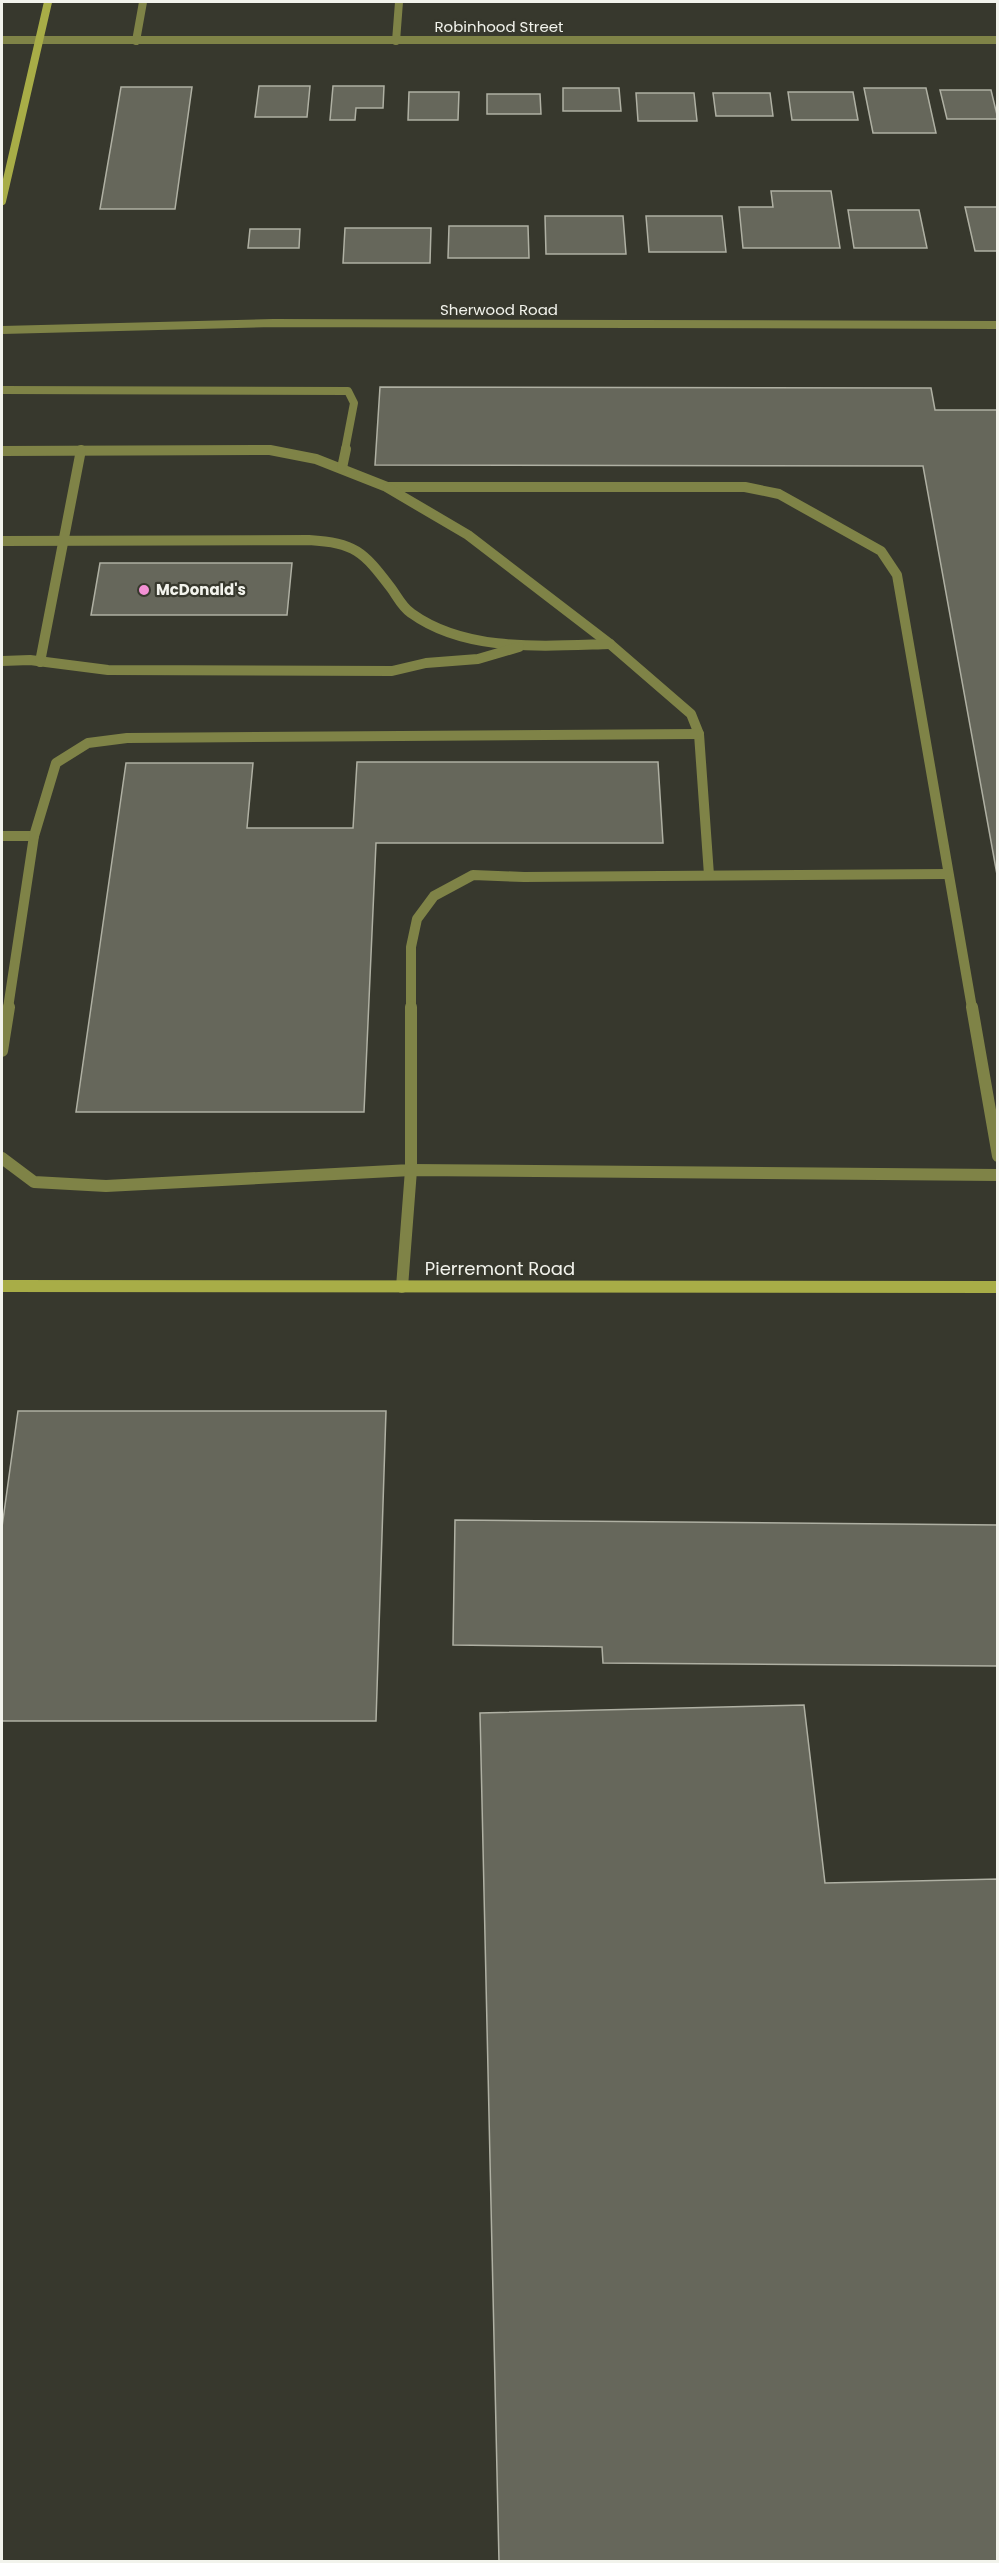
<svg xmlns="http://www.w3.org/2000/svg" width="999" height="2563" font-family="Poppins,sans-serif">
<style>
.building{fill:#66675b;stroke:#afb0a3;stroke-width:1.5}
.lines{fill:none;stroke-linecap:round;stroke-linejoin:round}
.lane-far2{stroke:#7f8347;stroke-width:8}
.lane-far1{stroke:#7f8347;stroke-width:10}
.lane{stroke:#7f8347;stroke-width:12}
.street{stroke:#7f8347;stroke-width:8}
.secondary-far1{stroke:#a8ad47;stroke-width:8}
.secondary{stroke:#a8ad47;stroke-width:12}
.poi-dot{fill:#f391d5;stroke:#37382d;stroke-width:2}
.labels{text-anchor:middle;stroke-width:4.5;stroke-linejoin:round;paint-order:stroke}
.far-street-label{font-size:15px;fill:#f2f3ec;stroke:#37382d}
.far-poi-label{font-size:15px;font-weight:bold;fill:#f2f3ec;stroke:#37382d;text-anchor:start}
.street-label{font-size:18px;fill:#f2f3ec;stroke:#37382d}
</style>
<rect width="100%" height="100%" fill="#37382d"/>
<g class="building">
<polygon points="259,86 310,86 307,117 255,117"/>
<polygon points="333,86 384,86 383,108 356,108 355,120 330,120"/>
<polygon points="121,87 192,87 175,209 100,209"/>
<polygon points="563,88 619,88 621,111 563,111"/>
<polygon points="864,88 926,88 936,133 873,133"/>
<polygon points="940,90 991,90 998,119 947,119"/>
<polygon points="409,92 459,92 458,120 408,120"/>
<polygon points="788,92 853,92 858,120 792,120"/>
<polygon points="636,93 694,93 697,121 638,121"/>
<polygon points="713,93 770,93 773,116 716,116"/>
<polygon points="487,94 540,94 541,114 487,114"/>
<polygon points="771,191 831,191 840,248 743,248 739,207 773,207"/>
<polygon points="965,207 998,207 998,251 975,251"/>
<polygon points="848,210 919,210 927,248 854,248"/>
<polygon points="545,216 623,216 626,254 546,254"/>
<polygon points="646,216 722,216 726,252 649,252"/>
<polygon points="449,226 528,226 529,258 448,258"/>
<polygon points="345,228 431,228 430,263 343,263"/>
<polygon points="250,229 300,229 299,248 248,248"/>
<polygon points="380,387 931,388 935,410 998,410 998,880 923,466 375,465"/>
<polygon points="100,563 292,563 287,615 91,615"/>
<polygon points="357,762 658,762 663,843 376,843 364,1112 76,1112 126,763 253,763 247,828 353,828"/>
<polygon points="18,1411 386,1411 376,1721 2,1721 2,1527"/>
<polygon points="455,1520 998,1525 998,1666 603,1663 602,1647 453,1645"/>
<polygon points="804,1705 825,1883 998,1879 998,2562 499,2562 480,1713"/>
</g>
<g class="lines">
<g class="lane-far2">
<polyline points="136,41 143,2"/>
<polyline points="396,41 399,2"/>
<polyline points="2,390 348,391 354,403 345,450"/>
<polyline points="253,450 270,450"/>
</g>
<g class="lane-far1">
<polyline points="2,451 270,450 316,459 387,487 745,487 779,494 881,551 897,575 972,1008"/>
<polyline points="342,468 346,449"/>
<polyline points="388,488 468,535 610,644 691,714 699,734 709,875"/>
<path d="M2 541 309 540C355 543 363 551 391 588 397 596 402 607 411 613 466 653 545 646 610 644"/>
<polyline points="2,661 30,660 108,670 392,671 426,663 478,659 519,647"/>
<polyline points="40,662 81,450"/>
<polyline points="2,836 34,836 8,1008"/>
<polyline points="34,836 56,763 88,743 127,738 699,734"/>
<polyline points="411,1008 411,947 417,919 434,896 473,875 524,877 948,874"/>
</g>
<g class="lane">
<polyline points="972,1007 998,1156"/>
<polyline points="2,1051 9,1007"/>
<polyline points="2,1158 34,1182 106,1186 411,1170 411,1007"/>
<polyline points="402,1287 411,1170 998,1175"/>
</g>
<g class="street">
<polyline points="2,40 998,40"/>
<polyline points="2,330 273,323 998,325"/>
</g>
<polyline class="secondary-far1" points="2,201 48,2"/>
<polyline class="secondary" points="2,1286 998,1287"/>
</g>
<circle class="poi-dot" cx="144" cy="590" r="6"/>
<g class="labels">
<g class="far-street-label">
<text x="499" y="32">Robinhood Street</text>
<text x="499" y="315">Sherwood Road</text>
</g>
<g class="far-poi-label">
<text x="156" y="595">McDonald's</text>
</g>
<g class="street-label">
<text x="500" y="1275">Pierremont Road</text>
</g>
</g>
<rect width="999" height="2563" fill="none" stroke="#f2f3ec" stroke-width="6"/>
</svg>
